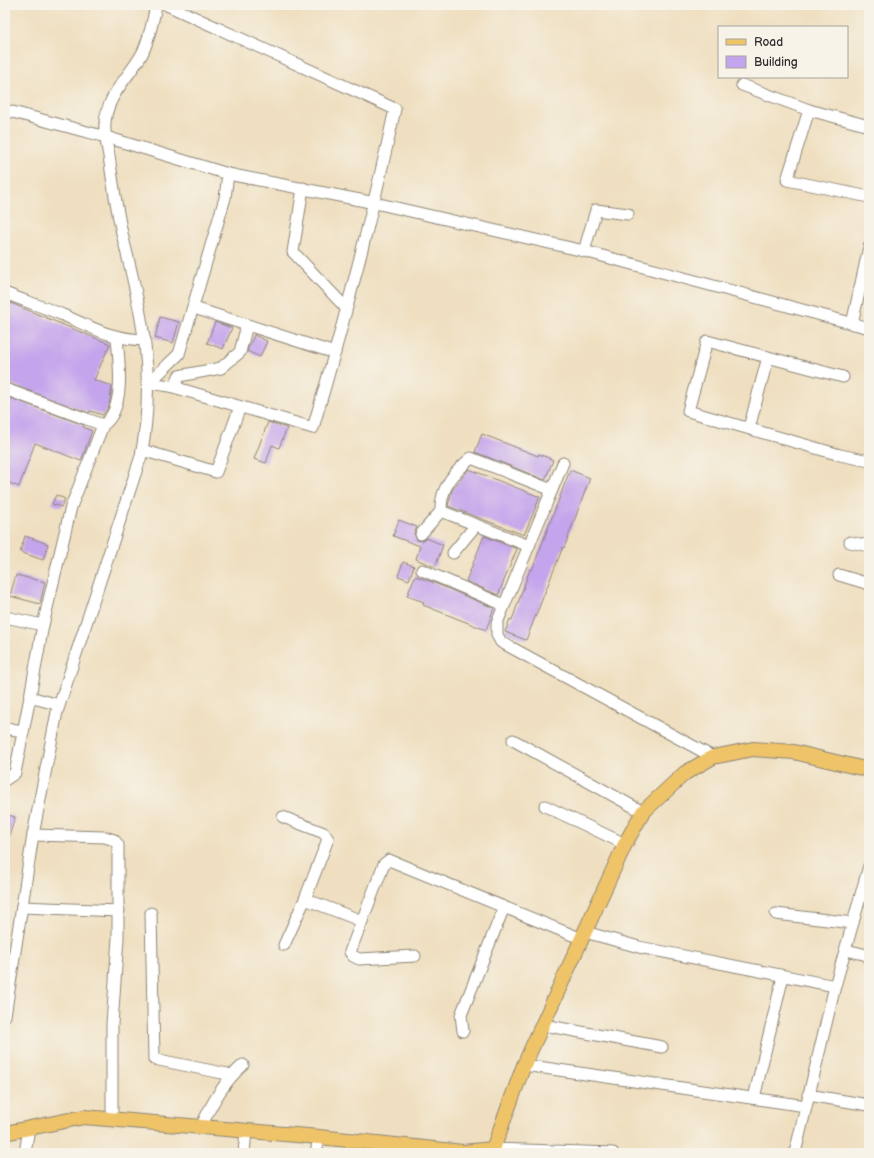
<svg xmlns="http://www.w3.org/2000/svg" width="874" height="1158" font-family="'Balsamiq Sans',sans-serif">
<style>
.building{fill:#c4a4ec}
.lines{fill:none;stroke-linecap:round;stroke-linejoin:round}
.minor-casing{stroke:#8d8576;stroke-width:13}
.major-casing{stroke:#8d8576;stroke-width:16}
.minor{stroke:#fff;stroke-width:11}
.major{stroke:#efc469;stroke-width:14}
</style>
<rect width="100%" height="100%" fill="#f7f3e8"/>
<filter id="ink" filterUnits="userSpaceOnUse"><feTurbulence type="fractalNoise" baseFrequency=".025" numOctaves="2"/><feDisplacementMap in="SourceGraphic" scale="8" xChannelSelector="R" yChannelSelector="G"/><feConvolveMatrix kernelMatrix="1 2 1 2 8 2 1 2 1" color-interpolation-filters="sRGB"/></filter>
<filter id="wash" filterUnits="userSpaceOnUse"><feTurbulence type="fractalNoise" baseFrequency=".012" numOctaves="4" result="noise"/><feDisplacementMap in="SourceGraphic" scale="16" xChannelSelector="R" yChannelSelector="G"/><feGaussianBlur stdDeviation="0.9" result="paint"/><feColorMatrix in="noise" values="0 0 0 0 0 0 0 0 0 0 0 0 0 0 0 0 0 1.4 0 .05"/><feComposite in="paint" operator="in"/></filter>
<g filter="url(#wash)">
<rect width="100%" height="100%" fill="#efdfc0"/>
<g id="blocks">
<g class="building">
<polygon points="8,302 110,344 94,380 112,386 109,406 103,415 90,411 89,413 5,382 5,309"/>
<polygon points="160,317 179,322 173,343 155,338"/>
<polygon points="215,322 232,328 223,349 207,343"/>
<polygon points="254,335 267,341 260,357 247,351"/>
<polygon points="5,396 84,425 83,427 92,431 81,461 35,443 19,487 5,481"/>
<polygon points="268,422 287,428 279,448 272,445 266,463 254,459"/>
<polygon points="482,434 538,456 539,454 553,460 545,480 475,452"/>
<polygon points="469,469 540,497 524,535 448,506 452,490"/>
<polygon points="570,470 590,478 564,548 563,547 526,640 505,632 510,619 512,620 530,569 532,570"/>
<polygon points="56,495 65,499 61,507 52,504"/>
<polygon points="399,520 417,527 414,533 417,540 423,541 426,538 443,545 435,567 416,559 420,546 393,536"/>
<polygon points="25,536 48,544 43,560 20,552"/>
<polygon points="484,536 517,549 498,595 466,581"/>
<polygon points="403,562 414,566 409,580 398,576"/>
<polygon points="16,575 45,582 40,604 10,596"/>
<polygon points="415,576 432,582 494,608 486,630 423,605 424,602 407,596"/>
<polygon points="5,814 15,817 7,843 5,842"/>
</g>
</g>
</g>
<g filter="url(#ink)">
<use href="#blocks" fill-opacity="0" stroke="#8d8576" stroke-width="1"/>
<g class="lines">
<defs>
<g id="minor">
<polyline points="742,85 809,110 869,126"/>
<polyline points="5,110 106,137 228,174 375,203 584,251 869,328"/>
<polyline points="809,110 787,180 869,197"/>
<polyline points="303,188 293,252 346,308"/>
<polyline points="584,251 596,210 628,214"/>
<path d="M5 293C24 301 44 307 63 315 94 328 110 339 145 340"/>
<polyline points="194,308 335,353"/>
<polyline points="852,324 869,247"/>
<polyline points="843,377 707,341 688,411 840,455 869,461"/>
<path d="M149 383 170 386 313 428C344 323 372 216 395 109L167 5"/>
<polyline points="149,383 179,354 225,198 228,174"/>
<polyline points="175,387 179,376 221,368 240,352 247,325"/>
<polyline points="5,389 103,425"/>
<polyline points="749,428 768,357"/>
<polyline points="142,450 216,472 240,407"/>
<polyline points="563,463 497,623 497,635 501,642 713,757"/>
<polyline points="441,511 529,546"/>
<path d="M421 534 441 511C440 487 455 472 471 458L552 490"/>
<polyline points="850,542 869,546"/>
<polyline points="453,553 476,525"/>
<polyline points="422,570 504,605"/>
<polyline points="839,575 869,584"/>
<polyline points="5,617 43,625 30,697 59,705"/>
<path d="M43 625 71 507 103 425C126 409 119 362 117 338"/>
<polyline points="5,728 23,731"/>
<polyline points="513,740 643,812"/>
<polyline points="5,780 15,773 30,697"/>
<polyline points="545,806 625,844"/>
<polyline points="283,817 324,833 328,839 305,899 284,945"/>
<polyline points="33,835 105,837 114,840 118,845 118,938 112,1024 112,1120"/>
<polyline points="305,899 362,921"/>
<polyline points="22,907 119,911"/>
<polyline points="151,913 154,1059 232,1075"/>
<polyline points="776,914 853,923"/>
<polyline points="585,932 639,947 835,986"/>
<polyline points="846,950 867,955 869,958"/>
<polyline points="415,956 359,959 353,956 350,952 384,864 389,860 582,939"/>
<path d="M5 1016 33 835 57 712 141 456C156 378 143 317 124 242 117 213 113 185 109 156 107 145 104 133 105 123 107 95 129 77 142 54 149 40 153 21 156 5"/>
<polyline points="543,1025 662,1047"/>
<polyline points="463,1031 461,1015 504,907"/>
<polyline points="524,1065 806,1106"/>
<polyline points="808,1095 869,1105"/>
<polyline points="754,1098 783,976"/>
<path d="M201 1127C212 1103 223 1083 243 1065"/>
<polyline points="493,1149 613,1153"/>
<polyline points="25,1153 29,1128"/>
<polyline points="244,1153 246,1130"/>
<polyline points="316,1153 319,1137"/>
<polyline points="795,1153 835,986 869,866"/>
</g>
<polyline id="major" points="5,1133 84,1117 319,1137 463,1152 493,1149 524,1065 625,844 643,812 685,773 713,757 753,749 794,752 869,770"/>
</defs>
<use href="#minor" class="minor-casing"/>
<use href="#major" class="major-casing"/>
<use href="#minor" class="minor"/>
<use href="#major" class="major"/>
</g>
</g>
<rect width="874" height="1158" fill="none" stroke="#f7f3e8" stroke-width="20"/>
<rect x="718" y="26" width="130" height="52" fill="#f7f3e8" stroke="#a5a39c"/>
<rect x="726" y="39" width="20" height="6" fill="#efc469" stroke="#a5a39c"/>
<text x="754" y="46" font-size="12" fill="#2b2b2b">Road</text>
<rect x="726" y="56" width="20" height="12" fill="#c4a4ec" stroke="#a5a39c"/>
<text x="754" y="66" font-size="12" fill="#2b2b2b">Building</text>
</svg>
